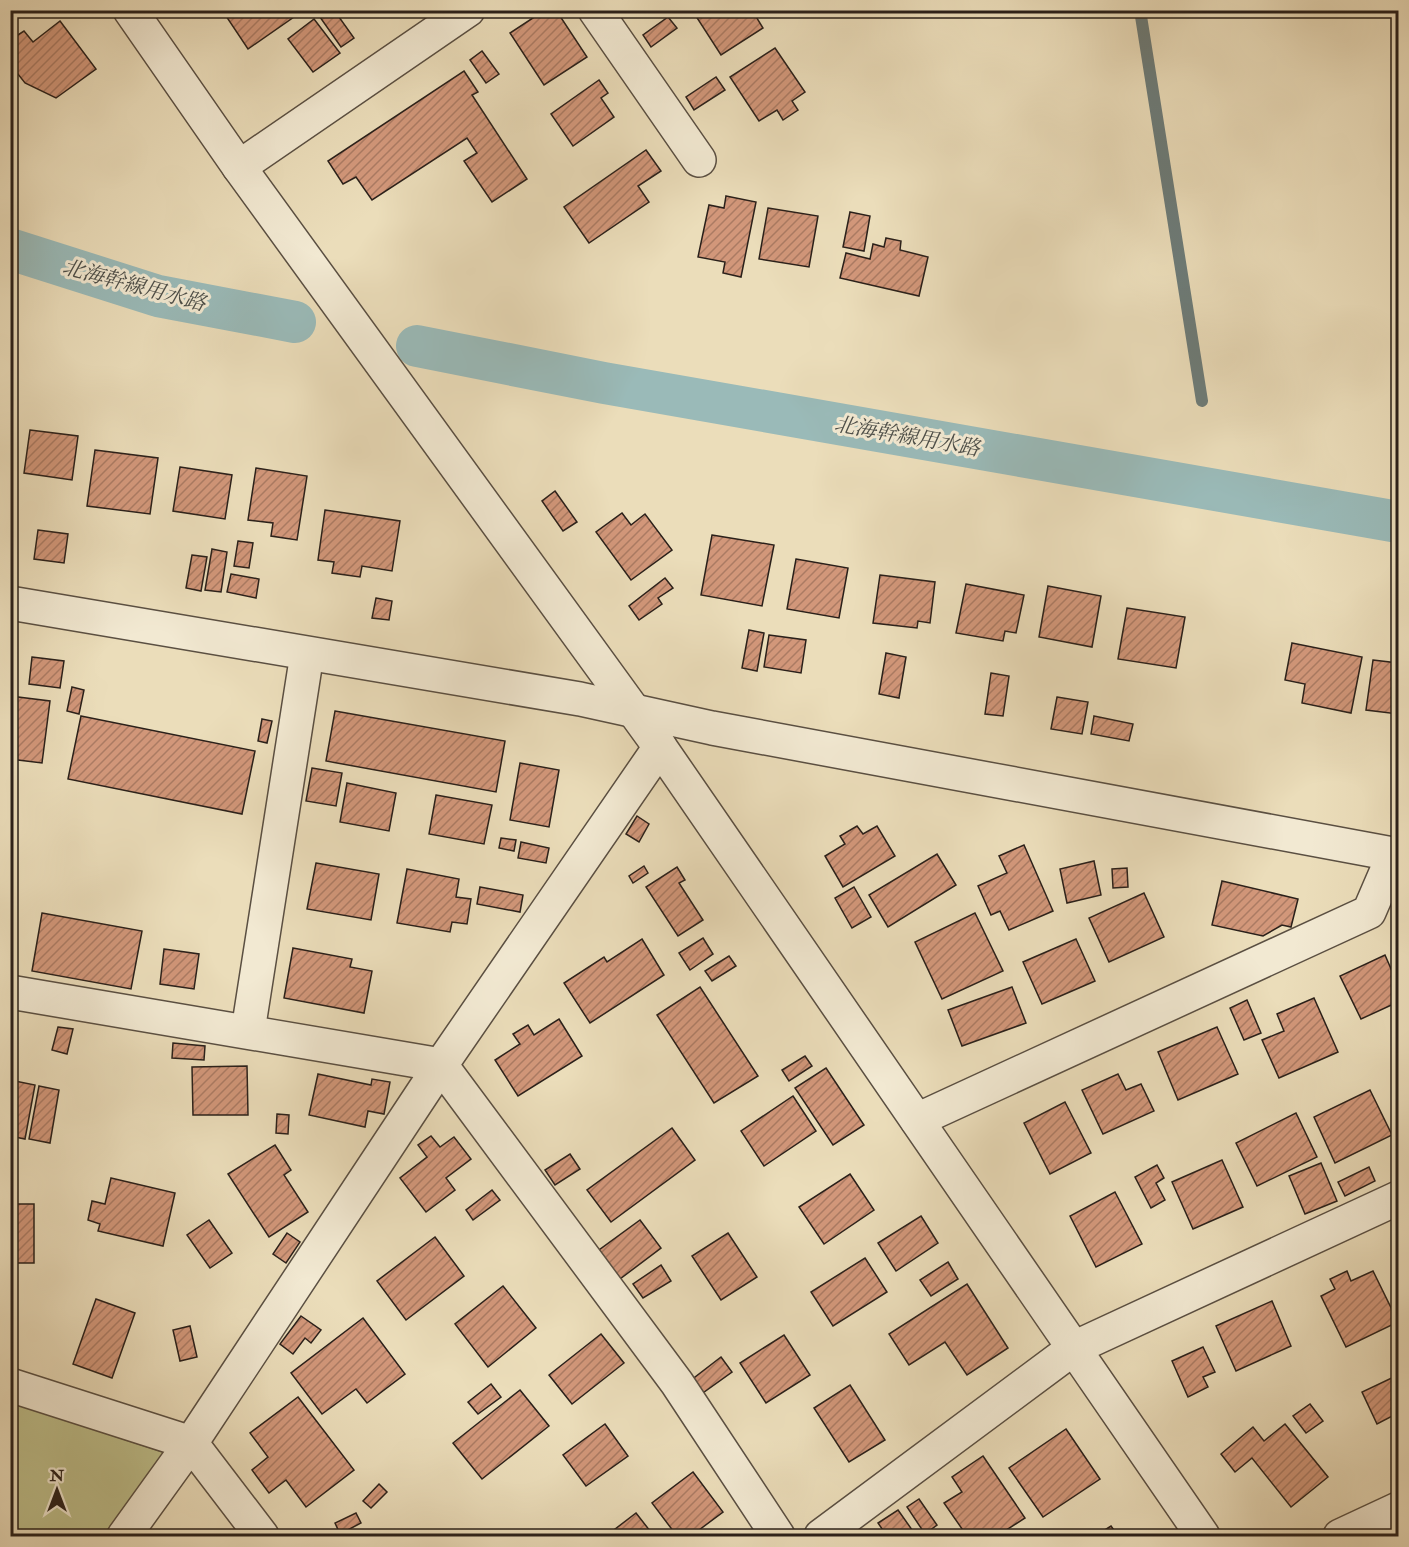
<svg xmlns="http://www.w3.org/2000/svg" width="1409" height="1547" font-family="'IM FELL Double Pica','Noto Serif JP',serif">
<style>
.green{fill:#bebf8b;stroke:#747052;stroke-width:1.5}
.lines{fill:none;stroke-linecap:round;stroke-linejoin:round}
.stream{stroke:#6d7c79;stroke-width:12}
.canal{stroke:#9abab8;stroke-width:42}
.building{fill:url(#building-hatch);stroke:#2a201a;stroke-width:1.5}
.minor-casing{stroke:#5a4f42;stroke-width:36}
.tertiary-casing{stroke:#5a4f42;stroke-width:36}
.minor{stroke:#f2e9d2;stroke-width:33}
.tertiary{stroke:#f2e9d2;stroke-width:33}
.labels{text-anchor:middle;stroke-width:6;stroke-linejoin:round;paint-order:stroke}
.water-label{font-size:21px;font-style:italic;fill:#4c4e49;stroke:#f2e9d2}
</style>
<defs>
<pattern id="building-hatch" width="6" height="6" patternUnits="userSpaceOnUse" patternTransform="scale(1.5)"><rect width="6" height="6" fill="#d2977a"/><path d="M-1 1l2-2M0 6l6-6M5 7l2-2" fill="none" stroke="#ab7b63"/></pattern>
</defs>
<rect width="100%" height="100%" fill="#ebddba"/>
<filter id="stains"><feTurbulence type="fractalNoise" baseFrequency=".00333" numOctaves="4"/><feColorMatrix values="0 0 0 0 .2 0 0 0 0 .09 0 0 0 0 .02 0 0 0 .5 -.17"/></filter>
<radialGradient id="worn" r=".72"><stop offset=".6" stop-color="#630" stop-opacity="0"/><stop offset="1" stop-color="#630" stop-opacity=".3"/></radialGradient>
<polygon class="green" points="11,1402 166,1453 107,1536 11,1536"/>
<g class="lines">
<polyline class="stream" points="1140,10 1202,401"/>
<g class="canal">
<polyline points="10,249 158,296 295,322"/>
<polyline points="417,346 604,383 1398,522"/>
</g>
</g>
<g class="building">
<polygon points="222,10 304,10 248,49"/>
<polygon points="315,10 334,10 354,38 341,47"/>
<polygon points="545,10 556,10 587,57 544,85 510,33"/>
<polygon points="692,10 752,10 763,28 721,55"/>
<polygon points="668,17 677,28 651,47 643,35"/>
<polygon points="314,19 340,53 313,72 288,39"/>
<polygon points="60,21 96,69 56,98 25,83 10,64 10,40 24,31 33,42"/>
<polygon points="775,48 805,92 792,101 798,110 783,120 777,110 759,121 730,77"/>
<polygon points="482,51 499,74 486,83 470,60"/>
<polygon points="464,71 478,92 472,95 527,179 492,202 464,161 477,153 467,138 372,200 356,177 343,184 328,161"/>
<polygon points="716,77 725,90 694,110 686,97"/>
<polygon points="599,80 608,93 601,98 614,117 573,146 551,114"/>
<polygon points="646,150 661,171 638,186 649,202 589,243 564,207"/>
<polygon points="726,196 756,202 741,277 723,273 725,262 698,257 709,205 724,208"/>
<polygon points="768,208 818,216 809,267 759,259"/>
<polygon points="850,212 870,216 864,251 843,247"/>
<polygon points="886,238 901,241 900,250 928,257 919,296 840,278 846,253 870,259 873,244 884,247"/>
<polygon points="30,430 78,436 72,480 24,473"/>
<polygon points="95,450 158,458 150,514 87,506"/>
<polygon points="180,467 232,475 225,519 173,511"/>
<polygon points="256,468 307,476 297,540 271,536 273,523 248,520"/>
<polygon points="555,491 577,522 563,531 542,501"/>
<polygon points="325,510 400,521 392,571 362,566 360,577 332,573 334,562 318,560"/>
<polygon points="622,513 631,525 645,514 672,550 631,580 596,532"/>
<polygon points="38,530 68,534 64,563 34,559"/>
<polygon points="712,535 774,545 762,606 701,595"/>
<polygon points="238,541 253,543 249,568 234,566"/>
<polygon points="212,549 227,552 221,592 205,590"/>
<polygon points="192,555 207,557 201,591 186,588"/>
<polygon points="796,559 848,568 839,618 787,609"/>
<polygon points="231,574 259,579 256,598 227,592"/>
<polygon points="880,575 935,582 930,623 918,621 917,628 873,623"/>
<polygon points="665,578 673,588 658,598 662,604 639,620 629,606"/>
<polygon points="966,584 1024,595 1016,633 1005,631 1003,641 956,633"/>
<polygon points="1048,586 1101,596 1092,647 1039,637"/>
<polygon points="376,598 392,601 389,620 372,618"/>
<polygon points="1127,608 1185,617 1176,668 1118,659"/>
<polygon points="749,630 764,633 757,671 742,668"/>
<polygon points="769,635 806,640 801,673 764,667"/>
<polygon points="1292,643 1362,657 1351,713 1302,703 1305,684 1285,680"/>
<polygon points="886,653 906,657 899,698 879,694"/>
<polygon points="32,657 64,661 60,688 29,684"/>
<polygon points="1373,660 1398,663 1398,714 1366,710"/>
<polygon points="991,673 1009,676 1003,716 985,714"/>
<polygon points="72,687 84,690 79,714 67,711"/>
<polygon points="10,696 50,701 42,763 10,759"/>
<polygon points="1057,697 1088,702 1082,734 1051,729"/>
<polygon points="335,711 505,741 496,792 326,761"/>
<polygon points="81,716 255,751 242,814 68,779"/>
<polygon points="1094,716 1133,724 1129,741 1091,734"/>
<polygon points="262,719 272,721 267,743 258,741"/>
<polygon points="520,763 559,770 549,827 510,820"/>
<polygon points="312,768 342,773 336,806 306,801"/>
<polygon points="347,783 396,793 389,831 340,822"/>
<polygon points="436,795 492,805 484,844 429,834"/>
<polygon points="637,816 649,824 639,842 626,834"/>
<polygon points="857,826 863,834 877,826 895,856 843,887 825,856 845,844 840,836"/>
<polygon points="501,838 516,840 514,851 499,848"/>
<polygon points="521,842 549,848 546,863 518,858"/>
<polygon points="1024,845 1053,911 1009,930 1000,911 991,915 978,886 1007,873 999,856"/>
<polygon points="937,854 956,885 888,927 869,895"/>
<polygon points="1094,861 1101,895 1067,903 1060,869"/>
<polygon points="316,863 379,874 371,920 307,909"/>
<polygon points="644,866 648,873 633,883 629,876"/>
<polygon points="677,867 685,880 679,883 703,920 678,936 646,887"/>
<polygon points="1127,868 1128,887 1113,888 1112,869"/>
<polygon points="407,869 459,879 456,897 471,899 467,924 452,922 450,932 397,923"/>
<polygon points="1222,881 1298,899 1291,927 1282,925 1263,936 1212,925"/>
<polygon points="480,887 523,895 520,912 477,904"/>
<polygon points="854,887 871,917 852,928 835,898"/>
<polygon points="1144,893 1164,937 1109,962 1089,918"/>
<polygon points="42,913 142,931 131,989 32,971"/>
<polygon points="975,913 1003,971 942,999 915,942"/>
<polygon points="703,938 713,954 690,970 679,953"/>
<polygon points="642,939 664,975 590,1023 564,983 604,957 607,962"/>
<polygon points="1076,939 1095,981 1042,1004 1023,962"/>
<polygon points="293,948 352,959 350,967 372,971 364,1013 284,998"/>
<polygon points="164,949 199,954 194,989 160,984"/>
<polygon points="1385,955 1398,985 1398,1002 1361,1019 1340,976"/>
<polygon points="729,956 736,966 712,981 705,971"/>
<polygon points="700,987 758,1076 714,1103 657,1015"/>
<polygon points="1012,987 1026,1023 962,1046 948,1010"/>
<polygon points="1314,998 1338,1052 1279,1078 1262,1040 1284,1031 1277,1014"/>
<polygon points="1247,1000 1261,1033 1244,1040 1230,1008"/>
<polygon points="559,1019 582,1056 518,1096 495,1060 520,1044 513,1034 528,1025 534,1035"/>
<polygon points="58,1027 73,1029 67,1054 52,1050"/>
<polygon points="1217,1027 1238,1074 1178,1100 1158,1052"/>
<polygon points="173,1043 205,1046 204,1060 172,1058"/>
<polygon points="805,1056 812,1066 789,1081 782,1070"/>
<polygon points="247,1066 248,1115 193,1115 192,1067"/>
<polygon points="826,1068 864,1125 833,1145 795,1088"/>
<polygon points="318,1074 371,1085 372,1079 390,1082 384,1114 368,1111 365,1127 309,1115"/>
<polygon points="1118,1074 1126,1090 1141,1084 1154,1111 1103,1134 1082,1090"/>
<polygon points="10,1080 35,1085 25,1139 10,1136"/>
<polygon points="39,1086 59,1090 50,1143 29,1139"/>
<polygon points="1370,1090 1392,1135 1335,1163 1314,1117"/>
<polygon points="793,1096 816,1131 764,1166 741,1131"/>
<polygon points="1065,1102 1091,1153 1050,1174 1024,1123"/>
<polygon points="1296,1113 1317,1157 1257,1186 1236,1143"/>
<polygon points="277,1114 289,1115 288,1134 276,1133"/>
<polygon points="672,1128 695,1160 611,1222 587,1190"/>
<polygon points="431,1136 440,1147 454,1137 471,1159 446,1178 455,1190 426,1212 400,1178 427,1157 418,1145"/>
<polygon points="275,1145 291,1170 284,1175 308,1212 269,1237 228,1174"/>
<polygon points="570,1154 580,1169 555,1185 545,1170"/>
<polygon points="1222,1160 1243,1207 1193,1229 1172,1182"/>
<polygon points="1321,1163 1337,1201 1305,1214 1289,1176"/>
<polygon points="1157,1165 1164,1178 1156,1183 1165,1200 1151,1208 1135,1177"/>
<polygon points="1369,1167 1375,1181 1345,1196 1338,1182"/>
<polygon points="850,1174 874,1210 824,1244 799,1207"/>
<polygon points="111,1178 175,1193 163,1246 98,1231 100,1224 88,1220 92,1201 105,1204"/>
<polygon points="492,1190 500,1200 473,1220 466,1210"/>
<polygon points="1115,1192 1142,1244 1096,1267 1070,1216"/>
<rect x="10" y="1204" width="24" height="59"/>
<polygon points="921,1216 938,1243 896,1271 878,1243"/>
<polygon points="209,1220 232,1253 210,1268 187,1235"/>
<polygon points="640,1220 661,1248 620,1279 599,1250"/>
<polygon points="287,1233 300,1242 286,1263 273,1254"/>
<polygon points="728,1233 757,1277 721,1300 692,1256"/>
<polygon points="435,1237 464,1276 406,1320 377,1281"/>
<polygon points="865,1258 887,1292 833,1326 811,1292"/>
<polygon points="948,1262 958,1279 931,1296 920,1280"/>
<polygon points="661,1265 671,1281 643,1298 633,1284"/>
<polygon points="1347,1271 1351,1281 1373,1271 1398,1322 1346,1347 1321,1296 1335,1289 1330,1279"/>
<polygon points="967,1284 1008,1348 967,1375 945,1342 909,1365 889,1334"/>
<polygon points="503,1286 536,1328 488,1367 455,1324"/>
<polygon points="96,1299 135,1313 112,1378 73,1364"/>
<polygon points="1272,1301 1291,1346 1236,1371 1216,1326"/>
<polygon points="301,1316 321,1330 311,1343 305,1338 293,1354 280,1344"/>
<polygon points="363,1318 405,1374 367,1403 356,1389 322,1414 291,1373"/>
<polygon points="190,1326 197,1357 180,1361 173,1330"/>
<polygon points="601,1334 624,1363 572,1404 549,1375"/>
<polygon points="784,1335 810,1375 766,1403 740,1363"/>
<polygon points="1203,1347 1215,1372 1203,1377 1208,1387 1188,1397 1172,1361"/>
<polygon points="721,1357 732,1372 700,1395 690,1381"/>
<polygon points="1398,1375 1398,1419 1396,1414 1377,1424 1362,1392"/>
<polygon points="491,1384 501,1397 478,1414 468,1402"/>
<polygon points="850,1385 885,1440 849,1462 814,1408"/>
<polygon points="520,1390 549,1426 482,1479 453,1443"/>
<polygon points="298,1397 354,1470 306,1507 286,1480 269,1493 252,1470 268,1457 250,1433"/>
<polygon points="1310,1404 1323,1421 1306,1433 1293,1416"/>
<polygon points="605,1424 628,1456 586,1486 563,1455"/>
<polygon points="1285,1424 1328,1477 1291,1507 1252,1458 1235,1472 1221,1454 1253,1427 1264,1441"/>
<polygon points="1066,1429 1100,1479 1043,1517 1009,1468"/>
<polygon points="983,1456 1025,1518 997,1536 967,1536 944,1503 962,1492 952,1477"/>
<polygon points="693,1472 723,1512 691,1536 677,1536 652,1503"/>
<polygon points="379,1484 387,1492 371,1508 363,1501"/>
<polygon points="919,1499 937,1525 925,1534 907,1507"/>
<polygon points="898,1510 915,1534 912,1536 887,1536 878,1523"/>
<polygon points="356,1513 361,1523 340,1534 335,1523"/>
<polygon points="636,1513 654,1536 606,1536"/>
<polygon points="1111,1526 1118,1536 1095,1536"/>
</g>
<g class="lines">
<defs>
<g id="minor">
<polyline points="595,10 699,160"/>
<polyline points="239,167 468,10"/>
<polyline points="10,992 441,1065 677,1383 778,1536"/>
<polyline points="248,1031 307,654"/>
<polyline points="917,1120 1369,912 1394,854"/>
<polyline points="10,1385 191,1443 441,1065 660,747"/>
<polyline points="124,1536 191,1443 262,1536"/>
<polyline points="821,1536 1074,1348 1398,1198"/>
<polyline points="1340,1536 1398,1509"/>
</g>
<g id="tertiary">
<polyline points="130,10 239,167 660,747 1203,1536"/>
<polyline points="10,603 580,699 712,728 1398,855"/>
</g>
</defs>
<use href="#minor" class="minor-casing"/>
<use href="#tertiary" class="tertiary-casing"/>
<use href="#minor" class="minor"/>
<use href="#tertiary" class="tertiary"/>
</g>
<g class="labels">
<g class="water-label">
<text transform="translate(134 285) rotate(15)" y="7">北海幹線用水路</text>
<text transform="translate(907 436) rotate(10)" y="7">北海幹線用水路</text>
</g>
</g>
<rect width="1409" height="1547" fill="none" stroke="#ebddba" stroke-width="36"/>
<rect x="12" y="12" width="1385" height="1523" fill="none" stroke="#2a201a" stroke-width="3"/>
<rect x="18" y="18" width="1373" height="1511" fill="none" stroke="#2a201a" stroke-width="1.5"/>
<g transform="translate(57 1490)" stroke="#f2e9d2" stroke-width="4.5" paint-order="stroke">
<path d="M0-4.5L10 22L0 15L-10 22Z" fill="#2a201a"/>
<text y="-9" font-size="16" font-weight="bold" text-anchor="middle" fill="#2a201a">N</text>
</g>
<rect width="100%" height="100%" filter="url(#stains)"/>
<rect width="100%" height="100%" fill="url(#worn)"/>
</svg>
